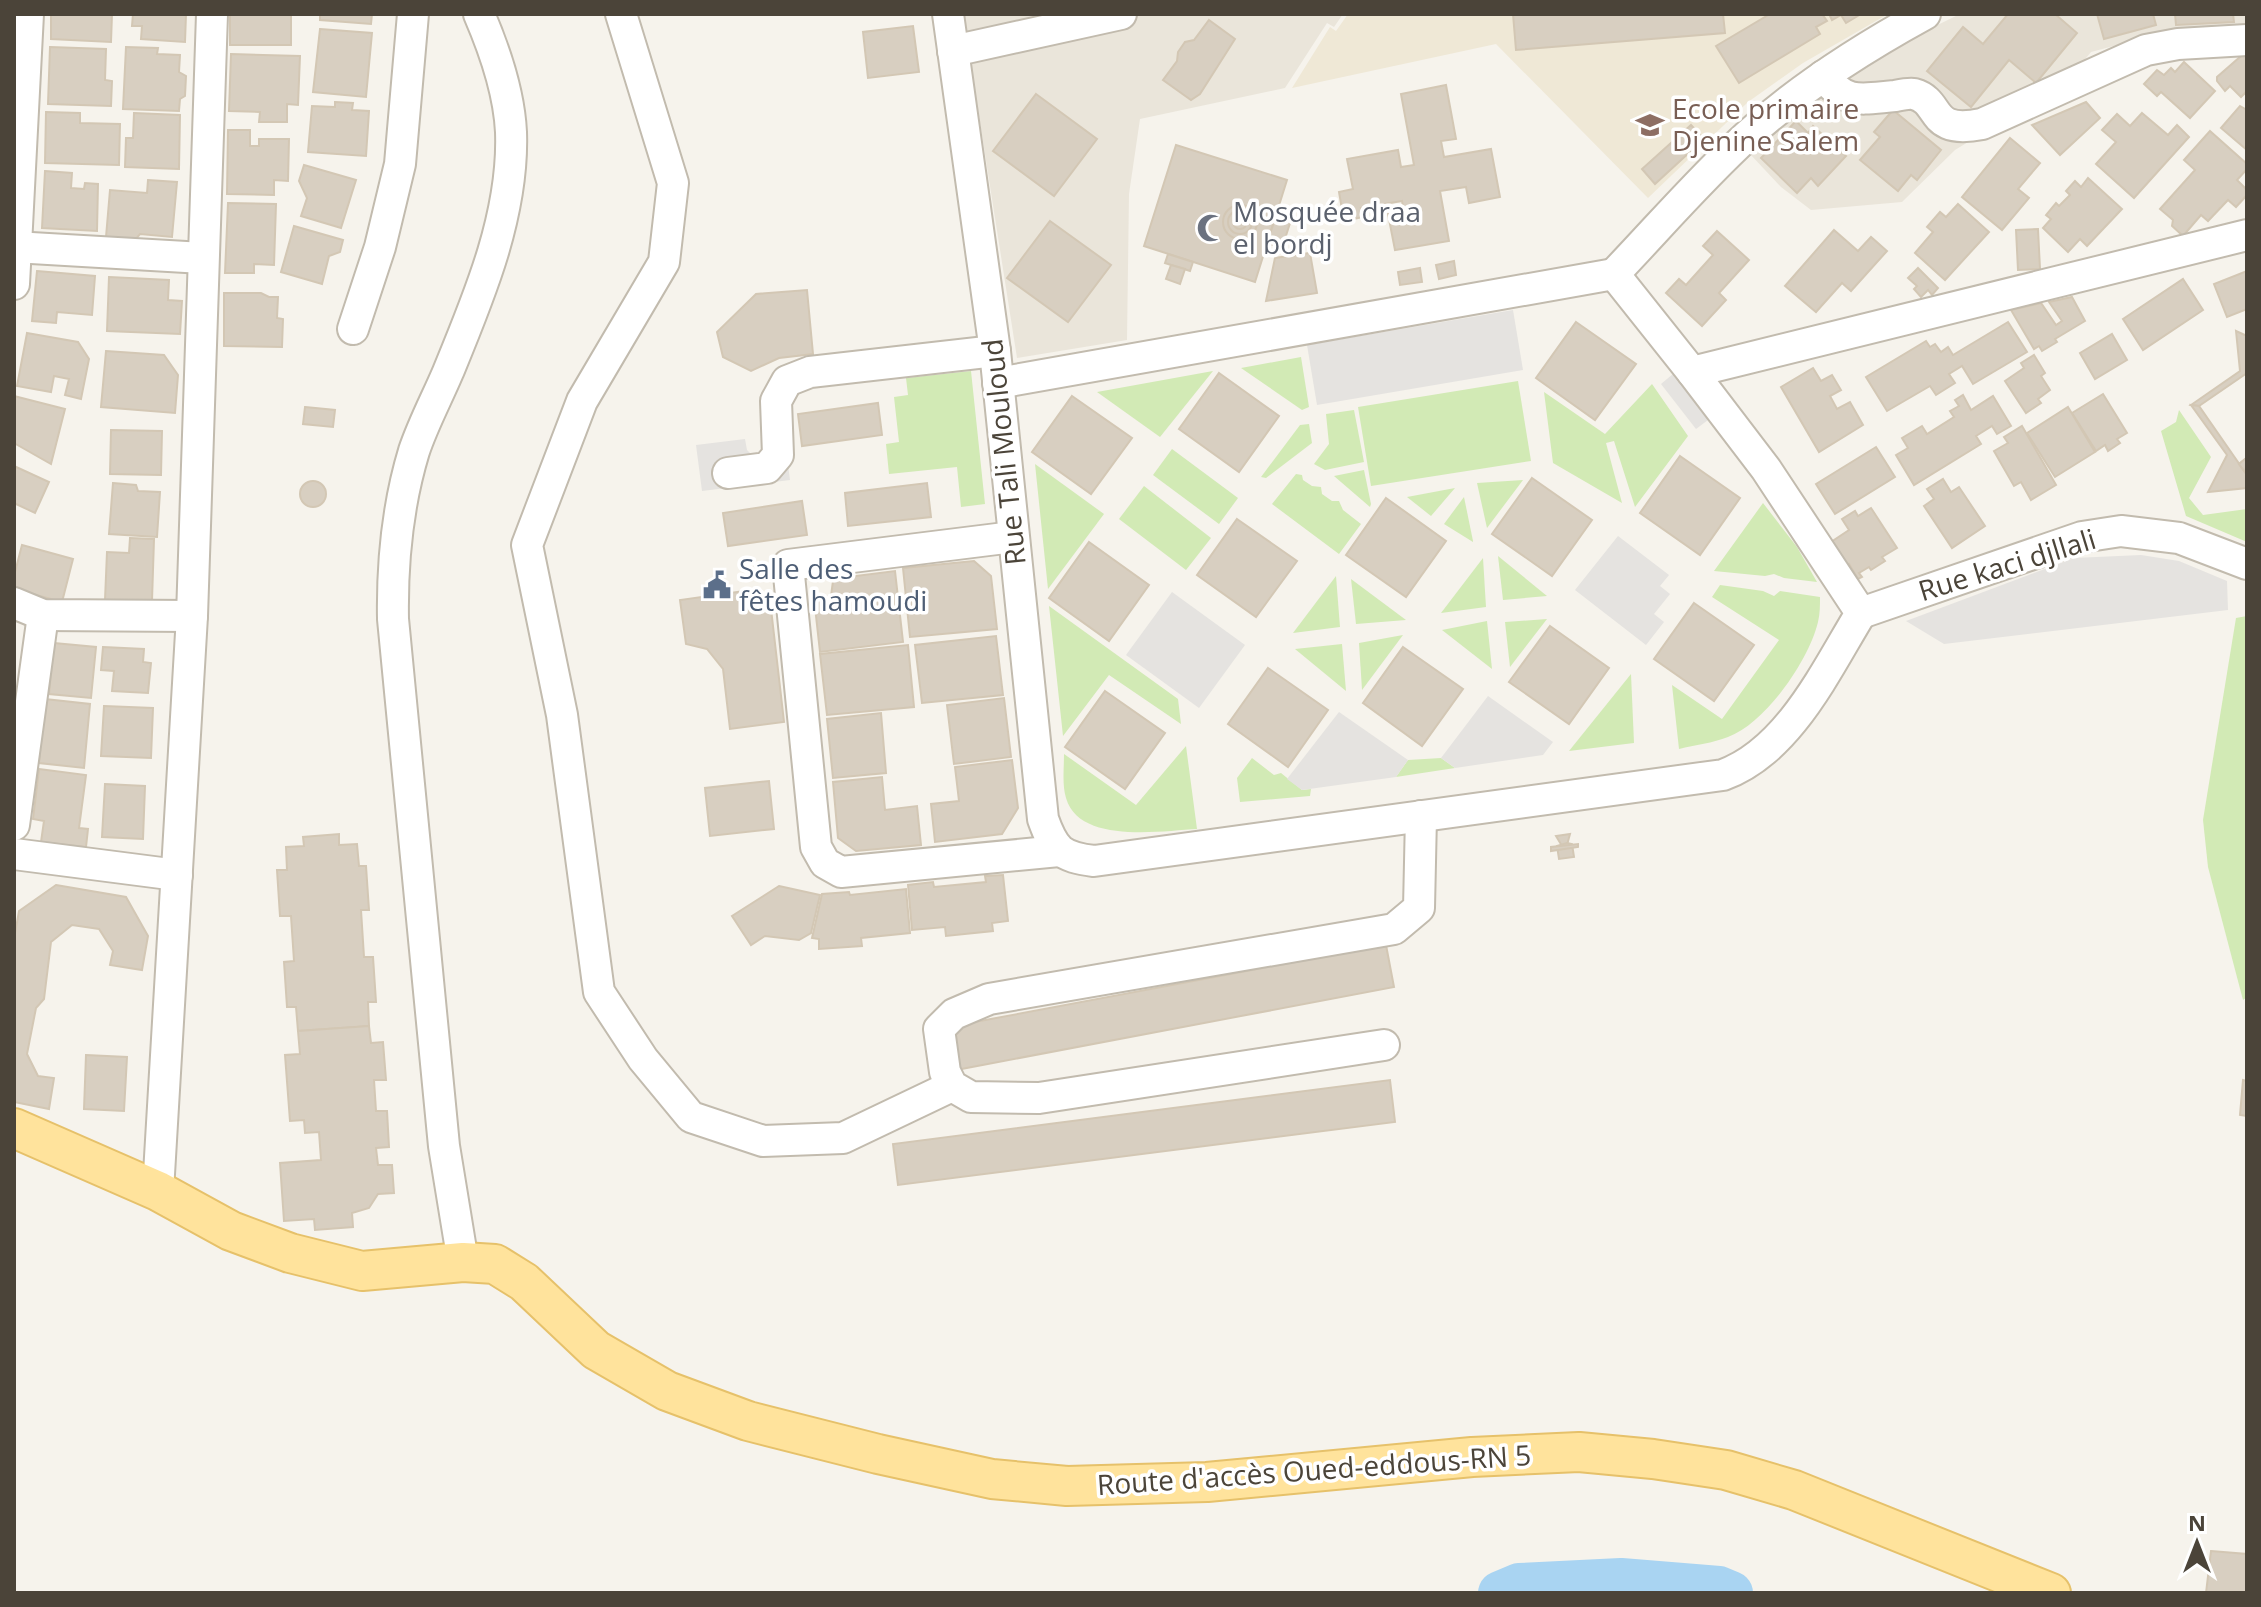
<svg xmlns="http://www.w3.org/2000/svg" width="2261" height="1607" font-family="'Open Sans',sans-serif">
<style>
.residential{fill:#eae5da}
.education{fill:#efe8d6}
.green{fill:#d2eab5}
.parking{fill:#e5e3e0}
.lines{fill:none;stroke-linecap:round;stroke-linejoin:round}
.river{stroke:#a9d4f2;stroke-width:44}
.building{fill:#d8cfc1;stroke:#d3c7b4;stroke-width:2}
.minor-casing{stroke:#c2bbae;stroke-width:34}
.major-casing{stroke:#e6c16a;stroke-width:42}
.minor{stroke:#fff;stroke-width:30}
.major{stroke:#ffe39c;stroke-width:38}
.labels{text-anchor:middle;stroke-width:7;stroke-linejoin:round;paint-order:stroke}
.education-label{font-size:28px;fill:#785e54;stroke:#fff;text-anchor:start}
.worship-label{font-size:28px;fill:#5b616d;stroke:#fff;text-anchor:start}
.street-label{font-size:28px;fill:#4b4439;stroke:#fff}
.service-label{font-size:28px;fill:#4e5e75;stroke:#fff;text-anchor:start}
</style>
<rect width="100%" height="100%" fill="#f6f3ec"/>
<g class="residential">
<polygon points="963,14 1343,14 1334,27 1327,23 1285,88 1140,119 1129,194 1127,340 1017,358"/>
<polygon points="1960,14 2247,14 2247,29 2151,36 2091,52 2047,106 1996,125 1955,150 1902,202 1811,210 1781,187 1750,154 1777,126 1815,97 1913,37"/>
</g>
<polygon class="education" points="1348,14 1888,14 1803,63 1748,102 1648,198 1496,44 1292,88 1330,27 1336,31"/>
<g class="green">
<polygon points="1301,357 1309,407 1302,410 1241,368"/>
<polygon points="971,371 985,504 961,507 957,467 889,474 886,444 899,442 894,397 908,395 906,378"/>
<polygon points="1213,371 1160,437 1097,392"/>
<polygon points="1518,381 1531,461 1371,486 1358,407"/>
<polygon points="1652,384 1688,436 1635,507 1614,441 1606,443 1622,503 1553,463 1544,392 1605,434"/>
<polygon points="1354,410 1364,462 1325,470 1314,464 1329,444 1326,414"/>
<polygon points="2179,410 2211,457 2189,498 2203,515 2247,509 2247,542 2186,516 2161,431 2176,422"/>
<polygon points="1309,424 1312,443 1266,478 1261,477 1300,425"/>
<polygon points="1172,449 1238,498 1219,524 1153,475"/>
<polygon points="1035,464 1104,514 1048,589"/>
<polygon points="1364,470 1371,504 1370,507 1334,476"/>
<polygon points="1296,474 1302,475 1303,480 1312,486 1321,487 1322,494 1332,501 1339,501 1343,510 1361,524 1339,554 1272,504"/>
<polygon points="1523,480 1487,528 1477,483"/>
<polygon points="1144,486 1211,538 1186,570 1119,519"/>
<polygon points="1455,488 1431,516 1407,497"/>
<polygon points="1464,497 1473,541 1473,542 1444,524"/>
<polygon points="1763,503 1797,547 1817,582 1784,578 1774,574 1765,576 1714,571"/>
<polygon points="1498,556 1547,596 1503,600"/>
<polygon points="1483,558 1486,607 1441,613"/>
<polygon points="1336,576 1340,627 1293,633"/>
<polygon points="1351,579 1406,620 1356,624"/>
<path d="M1720 585 1763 591 1774 596 1780 591 1820 597C1820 605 1820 614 1818 622 1809 660 1766 723 1728 737 1713 743 1695 745 1679 749L1672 685 1722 719 1779 640 1712 597Z"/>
<polygon points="1049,606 1178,699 1181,724 1109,675 1063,736"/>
<polygon points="2247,616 2247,997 2243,1000 2208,867 2203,820 2236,618"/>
<polygon points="1547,619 1510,667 1505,622"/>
<polygon points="1487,621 1492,669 1442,630"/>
<polygon points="1403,635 1362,690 1359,643"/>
<polygon points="1342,644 1346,691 1295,649"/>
<polygon points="1631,674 1634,743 1569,751"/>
<path d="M1186 746 1197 829C1160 831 1079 844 1066 798 1062 785 1064 768 1064 754L1136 805Z"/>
<polygon points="1252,758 1274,775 1281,773 1302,790 1311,789 1310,796 1240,802 1237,778"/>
<polygon points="1441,758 1455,768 1396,777 1408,760"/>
</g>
<g class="parking">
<polygon points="1513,310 1523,370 1317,405 1307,345"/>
<polygon points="1673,374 1708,420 1696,429 1661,384"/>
<polygon points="745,439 747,450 751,454 786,449 790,480 702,491 696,445"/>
<polygon points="1618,536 1669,575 1660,586 1670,594 1654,614 1664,622 1646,645 1575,590"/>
<polygon points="2141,555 2179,561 2227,581 2228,610 1944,644 1906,621 2074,558"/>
<polygon points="1172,592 1245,645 1199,708 1126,655"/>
<polygon points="1488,696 1553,742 1543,755 1455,768 1441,758"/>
<polygon points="1339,712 1408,760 1396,777 1302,790 1287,779"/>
</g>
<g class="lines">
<polyline class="river" points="1500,1593 1519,1585 1621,1580 1719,1588 1731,1593"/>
</g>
<g class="building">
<polygon points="51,14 112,14 111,42 51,39"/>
<polygon points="133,14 186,14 185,42 141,39 142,26 132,26"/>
<rect x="230" y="14" width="61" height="31"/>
<polygon points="320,14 372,14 371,24 320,20"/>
<polygon points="1513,14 1723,14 1725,33 1516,50"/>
<polygon points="1770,14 1822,14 1827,21 1816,27 1820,34 1739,83 1716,46"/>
<polygon points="1829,14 1861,14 1846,23 1841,15 1832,20"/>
<polygon points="2008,14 2055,14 2077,33 2036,83 2009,60 1971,107 1927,71 1963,27 1983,44"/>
<polygon points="2097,14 2153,14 2156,25 2104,39"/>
<polygon points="2175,14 2233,14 2234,22 2176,25"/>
<polygon points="1209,20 1235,39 1200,94 1191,100 1163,80 1177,61 1178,52 1185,42 1194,40"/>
<polygon points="913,26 919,72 868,78 863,32"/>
<polygon points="320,29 372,33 366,97 313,92"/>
<polygon points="50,47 106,49 105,80 112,81 111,106 48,104"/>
<polygon points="126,47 158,48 157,54 180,55 179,72 186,76 185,96 180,99 179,111 123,109"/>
<polygon points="231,54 300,56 298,105 287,104 287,122 259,122 260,112 229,111"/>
<polygon points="2241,56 2247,56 2247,91 2241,97 2230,86 2225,91 2217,81 2217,77"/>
<polygon points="2184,62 2215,91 2190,118 2161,92 2157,96 2144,84 2157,70 2164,75 2171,68 2175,72"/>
<polygon points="1446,85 1456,139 1441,141 1444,157 1491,149 1500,197 1469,203 1466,187 1440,191 1449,241 1395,250 1388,214 1404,211 1402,201 1361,208 1363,217 1344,221 1339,192 1353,189 1347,159 1398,150 1401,167 1414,165 1401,94"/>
<polygon points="1036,94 1097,139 1054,196 993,151"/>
<polygon points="335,102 353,103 352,110 369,111 366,156 308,152 312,106 335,107"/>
<polygon points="2086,102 2100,118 2060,155 2032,125"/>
<polygon points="2240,106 2247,110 2247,150 2221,128"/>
<polygon points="1893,110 1941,150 1917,180 1911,175 1898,191 1860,160 1880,137 1874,132"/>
<polygon points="46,112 80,113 80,123 120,124 119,165 45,163"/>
<polygon points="134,113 180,115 179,169 125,167 126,138 133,138"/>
<polygon points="2142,113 2168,135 2177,125 2189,137 2134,198 2096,164 2116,142 2102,130 2117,114 2130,126"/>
<polygon points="1796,121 1808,133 1813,126 1846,156 1818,186 1811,178 1797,193 1761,158"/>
<polygon points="1691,125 1704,139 1655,184 1642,169"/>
<polygon points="228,130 250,130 250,146 259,146 259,139 289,139 288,181 274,180 274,195 227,194"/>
<polygon points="2210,131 2247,164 2247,169 2237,180 2247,190 2247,195 2236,207 2228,200 2208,221 2201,215 2183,236 2172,226 2173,220 2160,209 2195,170 2184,160"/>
<polygon points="2010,138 2040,163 2018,189 2029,198 2002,230 1962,197"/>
<polygon points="1176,145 1287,180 1255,282 1144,246"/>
<polygon points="304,165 356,180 341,228 301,216 307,198 299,181"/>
<polygon points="45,171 72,173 71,188 84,189 85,183 98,184 97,231 42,228"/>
<polygon points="2088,178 2122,209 2087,246 2080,239 2068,252 2043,228 2051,219 2046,215 2056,203 2059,206 2070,195 2066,191 2075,181 2081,187"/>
<polygon points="148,180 177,182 172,237 140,234 135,240 106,237 110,190 147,193"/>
<polygon points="228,203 276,204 274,265 254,264 254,273 225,273"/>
<polygon points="1958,204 1989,232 1945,280 1915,253 1933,232 1927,227 1940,212 1946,217"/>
<circle cx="1240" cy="222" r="17"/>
<circle cx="1240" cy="222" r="12"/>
<polygon points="1277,213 1292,217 1282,248 1267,243"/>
<circle cx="1240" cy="222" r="7"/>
<polygon points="1050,221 1111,265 1068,322 1007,278"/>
<polygon points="294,226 343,240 340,252 329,256 322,284 281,272"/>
<polygon points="2038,229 2040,269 2018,270 2016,230"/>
<polygon points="1834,230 1858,251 1871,237 1887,251 1851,291 1842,283 1816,312 1785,286"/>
<polygon points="1717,231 1749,260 1719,293 1726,300 1702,326 1666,293 1679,279 1686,285 1713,255 1703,246"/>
<polygon points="1310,253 1317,293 1266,301 1275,258"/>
<polygon points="1168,254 1193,262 1190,271 1165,263"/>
<polygon points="1454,261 1456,275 1439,279 1436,265"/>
<polygon points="1171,265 1185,269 1180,284 1166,279"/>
<polygon points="1420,268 1422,282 1400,285 1398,272"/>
<polygon points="1918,268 1938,288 1932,295 1928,290 1921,297 1914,289 1917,286 1908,278"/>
<polygon points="37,271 95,276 92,315 57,312 56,323 32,321"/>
<polygon points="2247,271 2247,309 2227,317 2214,284"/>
<polygon points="109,277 169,280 168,300 182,301 180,334 107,331"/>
<polygon points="2183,279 2203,310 2143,350 2123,319"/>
<polygon points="807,290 813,354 779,358 751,371 723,357 717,332 756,294"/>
<polygon points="224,293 261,293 269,297 278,297 277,318 283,319 282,347 224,346"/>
<polygon points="2072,297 2085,321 2055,339 2057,342 2042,351 2039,346 2034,349 2011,310 2041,303 2056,325 2062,321 2049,302"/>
<polygon points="1576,322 1636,364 1595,420 1536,378"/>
<polygon points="2008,322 2027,352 1973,384 1962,366 1949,374 1955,383 1936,395 1930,386 1887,411 1866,377 1926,341 1930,347 1935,344 1941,352 1948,347 1953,355"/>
<polygon points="2236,331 2247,336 2247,373 2199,406 2191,405 2240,371"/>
<polygon points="27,333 78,342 89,359 81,399 65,395 69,379 54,376 51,392 17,386"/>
<polygon points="2112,334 2127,360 2095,379 2080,353"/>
<polygon points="106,351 164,355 178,375 175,413 101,407"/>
<polygon points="2034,355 2045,373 2041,376 2050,390 2038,399 2041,403 2026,413 2005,381 2024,368 2021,363"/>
<polygon points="1813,368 1821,381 1832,375 1841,390 1830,396 1837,409 1850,402 1863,425 1819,452 1781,387"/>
<polygon points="1219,373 1279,416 1239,472 1179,429"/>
<polygon points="2103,394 2127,433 2117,439 2120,443 2108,451 2105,445 2096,451 2072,413"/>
<polygon points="1963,395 1971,410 1993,396 2011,426 1997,434 1992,426 1976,436 1981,444 1914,485 1896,455 1908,448 1902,438 1922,426 1927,434 1954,417 1950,411 1959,406 1955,400"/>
<polygon points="14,396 65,409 51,464 14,443"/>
<polygon points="1072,396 1132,438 1091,494 1032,452"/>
<polygon points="878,403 882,435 802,446 798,414"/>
<polygon points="2191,405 2199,406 2247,475 2247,488 2208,492 2227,455"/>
<polygon points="305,407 335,410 333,427 303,424"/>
<polygon points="2068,407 2095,452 2055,477 2027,433"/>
<polygon points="2022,426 2056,485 2031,500 2021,482 2014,486 1994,451 2008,443 2004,437"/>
<polygon points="111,430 162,431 161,475 110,474"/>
<polygon points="1876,447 1895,477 1835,514 1816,484"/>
<polygon points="1680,456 1740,498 1700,555 1640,513"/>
<polygon points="2247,458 2247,471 2245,472 2239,464"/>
<polygon points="2245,459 2247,462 2245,472 2239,464"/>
<polygon points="14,466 49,482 35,513 14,503"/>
<polygon points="1532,478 1592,520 1552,576 1492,534"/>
<polygon points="1943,479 1951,492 1959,487 1985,526 1952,548 1924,506 1934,499 1927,489"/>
<circle cx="313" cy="494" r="13"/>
<polygon points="113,483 136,485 138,491 160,492 157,537 109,534"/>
<polygon points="927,483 931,517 848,526 845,493"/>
<polygon points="1386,498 1446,541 1406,597 1346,555"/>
<polygon points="802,501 807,535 728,546 723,513"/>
<polygon points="1871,508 1897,548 1882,557 1885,561 1871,570 1869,567 1859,573 1862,577 1858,579 1849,564 1844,568 1828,544 1849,530 1842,519 1855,511 1858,516"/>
<polygon points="1237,519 1297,561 1256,617 1197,575"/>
<polygon points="130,538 154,539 152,601 105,600 107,552 129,553"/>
<polygon points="1089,542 1149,585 1109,641 1049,598"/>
<polygon points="22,545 73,559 62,602 14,589 14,576"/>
<polygon points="974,561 991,576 997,629 910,637 903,568"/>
<polygon points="895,571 903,642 820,652 814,598 831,596 833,581 840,578"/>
<polygon points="758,589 770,600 784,722 730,729 723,669 707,649 686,644 680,600"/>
<polygon points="1694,603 1754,645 1714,701 1654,659"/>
<polygon points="1550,626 1609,668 1569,724 1509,682"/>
<polygon points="996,636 1003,695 922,703 915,645"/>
<polygon points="54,643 96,647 91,698 49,694"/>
<polygon points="908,645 914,707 827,715 820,654"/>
<polygon points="103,647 144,649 143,662 151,663 148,693 112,691 114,671 101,670"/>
<polygon points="1403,647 1463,689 1422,746 1363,703"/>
<polygon points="1268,668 1328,710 1288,767 1228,724"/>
<polygon points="1105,691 1165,733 1125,789 1065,747"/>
<polygon points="1004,698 1011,757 954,764 947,705"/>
<polygon points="45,699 90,704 84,768 39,763"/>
<polygon points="104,706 153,708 151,758 101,756"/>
<polygon points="881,713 886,773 833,778 827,719"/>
<polygon points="1012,760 1018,808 1002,834 935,842 931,804 959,801 955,767"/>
<polygon points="39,769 86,775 79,828 88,829 86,847 41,842 44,821 33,819"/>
<polygon points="882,777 885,810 917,806 921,845 856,851 838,838 833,782"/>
<polygon points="769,781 774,829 710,836 705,788"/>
<polygon points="105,784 145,786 143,839 102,837"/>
<polygon points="339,834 339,845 357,844 359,866 366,866 369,910 361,910 364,957 373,957 376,1002 368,1002 369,1026 298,1031 296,1007 287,1007 284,962 294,961 291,916 280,916 277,870 287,870 286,847 304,846 303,837"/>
<polygon points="1570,834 1567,845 1562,846 1556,836"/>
<polygon points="1567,843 1572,844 1574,857 1559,859 1557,846"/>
<polygon points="1578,844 1578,847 1551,851 1551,847"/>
<polygon points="1003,875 1008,921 992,923 993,931 946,936 945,927 912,930 908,885 933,882 934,887 986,882 985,876"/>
<polygon points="56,885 126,897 148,936 142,970 110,965 113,951 99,929 72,925 51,942 44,999 36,1008 27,1054 38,1076 54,1078 49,1109 14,1102 14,939 19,911"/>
<polygon points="779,886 820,895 811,933 799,940 765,936 751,945 732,916"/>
<polygon points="906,889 910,933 861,938 862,946 819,949 819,939 812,938 822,894 849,892 850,895"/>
<polygon points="1386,945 1394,987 956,1070 948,1027"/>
<polygon points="369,1026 371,1043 383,1042 386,1080 374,1080 376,1111 387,1111 389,1147 376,1148 378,1165 392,1165 394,1193 378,1194 369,1208 352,1213 353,1227 315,1230 314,1219 284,1221 280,1163 321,1160 319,1132 305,1133 304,1120 290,1121 285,1055 300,1054 298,1031"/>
<polygon points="86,1055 127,1057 124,1111 84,1109"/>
<polygon points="1390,1080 1395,1122 898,1185 893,1144"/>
<polygon points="2243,1080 2247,1081 2247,1116 2240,1115"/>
<polygon points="2211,1551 2247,1554 2247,1593 2206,1593"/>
</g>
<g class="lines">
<defs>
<g id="minor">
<polyline points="621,14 673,183 664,262 582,401 527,545 562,715 599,992 643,1059 691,1117 763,1141 843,1138 952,1086"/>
<path d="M948 14 995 351 1043 819C1054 850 1061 857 1094 861L1723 775C1789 751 1826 670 1861 613L1766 469 1692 372"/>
<path d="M1925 14C1861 49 1801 87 1747 136 1700 179 1658 228 1614 274L1692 372 2247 235"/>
<polyline points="953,51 1121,14"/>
<path d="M1823 76C1847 105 1860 99 1895 96 1900 95 1909 93 1914 94 1943 102 1927 135 1982 124L2146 50 2178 44 2247 40"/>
<polyline points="14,247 203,258"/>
<polyline points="14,284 28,14"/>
<polyline points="353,329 380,247 400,164 413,14"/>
<polyline points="998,383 1614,274"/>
<polyline points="728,473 767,468 778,455 776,401 787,381 810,372 995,351"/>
<polyline points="1013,537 788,565 816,847 825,863 841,872 1059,851"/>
<polyline points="14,603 43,615 192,616"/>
<polyline points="1861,613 2082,537 2121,531 2179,538 2247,564"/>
<polyline points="14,825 43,615"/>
<polyline points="14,854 177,875"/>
<polyline points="1384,1045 1039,1098 971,1097 952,1086 945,1072 939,1029 954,1014 989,999 1394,929 1419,908 1421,816"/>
<polyline points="158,1191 192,616 212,14"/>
<path d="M463 1262 444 1146 393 619C392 561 397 507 414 451 423 424 437 398 448 372 479 297 514 214 511 132 509 91 495 51 479 14"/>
</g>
<polyline id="major" points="14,1128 158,1191 231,1231 290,1253 362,1271 463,1262 495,1264 524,1282 596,1350 667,1391 748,1421 878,1454 992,1479 1067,1486 1207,1482 1472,1457 1579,1452 1653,1459 1726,1470 1794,1490 2051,1593"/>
</defs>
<use href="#minor" class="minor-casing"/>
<use href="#major" class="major-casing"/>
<use href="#minor" class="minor"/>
<use href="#major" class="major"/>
</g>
<defs>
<symbol id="school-bare" viewBox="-9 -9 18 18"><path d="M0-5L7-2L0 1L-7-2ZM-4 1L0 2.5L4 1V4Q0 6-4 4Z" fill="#8d6e63" stroke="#fff" stroke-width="2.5" paint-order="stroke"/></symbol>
<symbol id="mosque-bare" viewBox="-9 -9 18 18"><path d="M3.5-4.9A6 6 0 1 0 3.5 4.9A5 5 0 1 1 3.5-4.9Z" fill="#6b7280" stroke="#fff" stroke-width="2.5" paint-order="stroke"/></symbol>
<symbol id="civic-bare" viewBox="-9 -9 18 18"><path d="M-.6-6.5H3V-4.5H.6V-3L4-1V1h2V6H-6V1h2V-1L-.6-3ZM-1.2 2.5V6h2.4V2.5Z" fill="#5c6f8a" stroke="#fff" stroke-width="2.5" paint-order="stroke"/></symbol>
</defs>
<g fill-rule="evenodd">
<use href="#school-bare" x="1630" y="105" width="40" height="40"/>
<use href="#mosque-bare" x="1191" y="208" width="40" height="40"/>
<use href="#civic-bare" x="697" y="565" width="40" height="40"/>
</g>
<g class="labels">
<g class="education-label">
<text x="1672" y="119">Ecole primaire<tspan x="1672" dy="32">Djenine Salem</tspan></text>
</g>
<g class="worship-label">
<text x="1233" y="222">Mosquée draa<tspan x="1233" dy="32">el bordj</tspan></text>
</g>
<g class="street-label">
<text transform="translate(1004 452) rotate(-96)" y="10">Rue Tali Mouloud</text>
<text transform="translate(2007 565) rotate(-17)" y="10">Rue kaci djllali</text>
<text transform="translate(1314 1470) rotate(-4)" y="10">Route d'accès Oued-eddous-RN 5</text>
</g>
<g class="service-label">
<text x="739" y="579">Salle des<tspan x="739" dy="32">fêtes hamoudi</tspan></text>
</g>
</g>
<rect width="2261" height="1607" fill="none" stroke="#4b4439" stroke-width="32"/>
<g transform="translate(2197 1543)" stroke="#ffffff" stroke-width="6" paint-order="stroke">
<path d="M0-6L14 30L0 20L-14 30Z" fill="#4b4439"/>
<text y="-12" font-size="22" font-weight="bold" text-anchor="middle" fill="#4b4439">N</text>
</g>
</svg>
